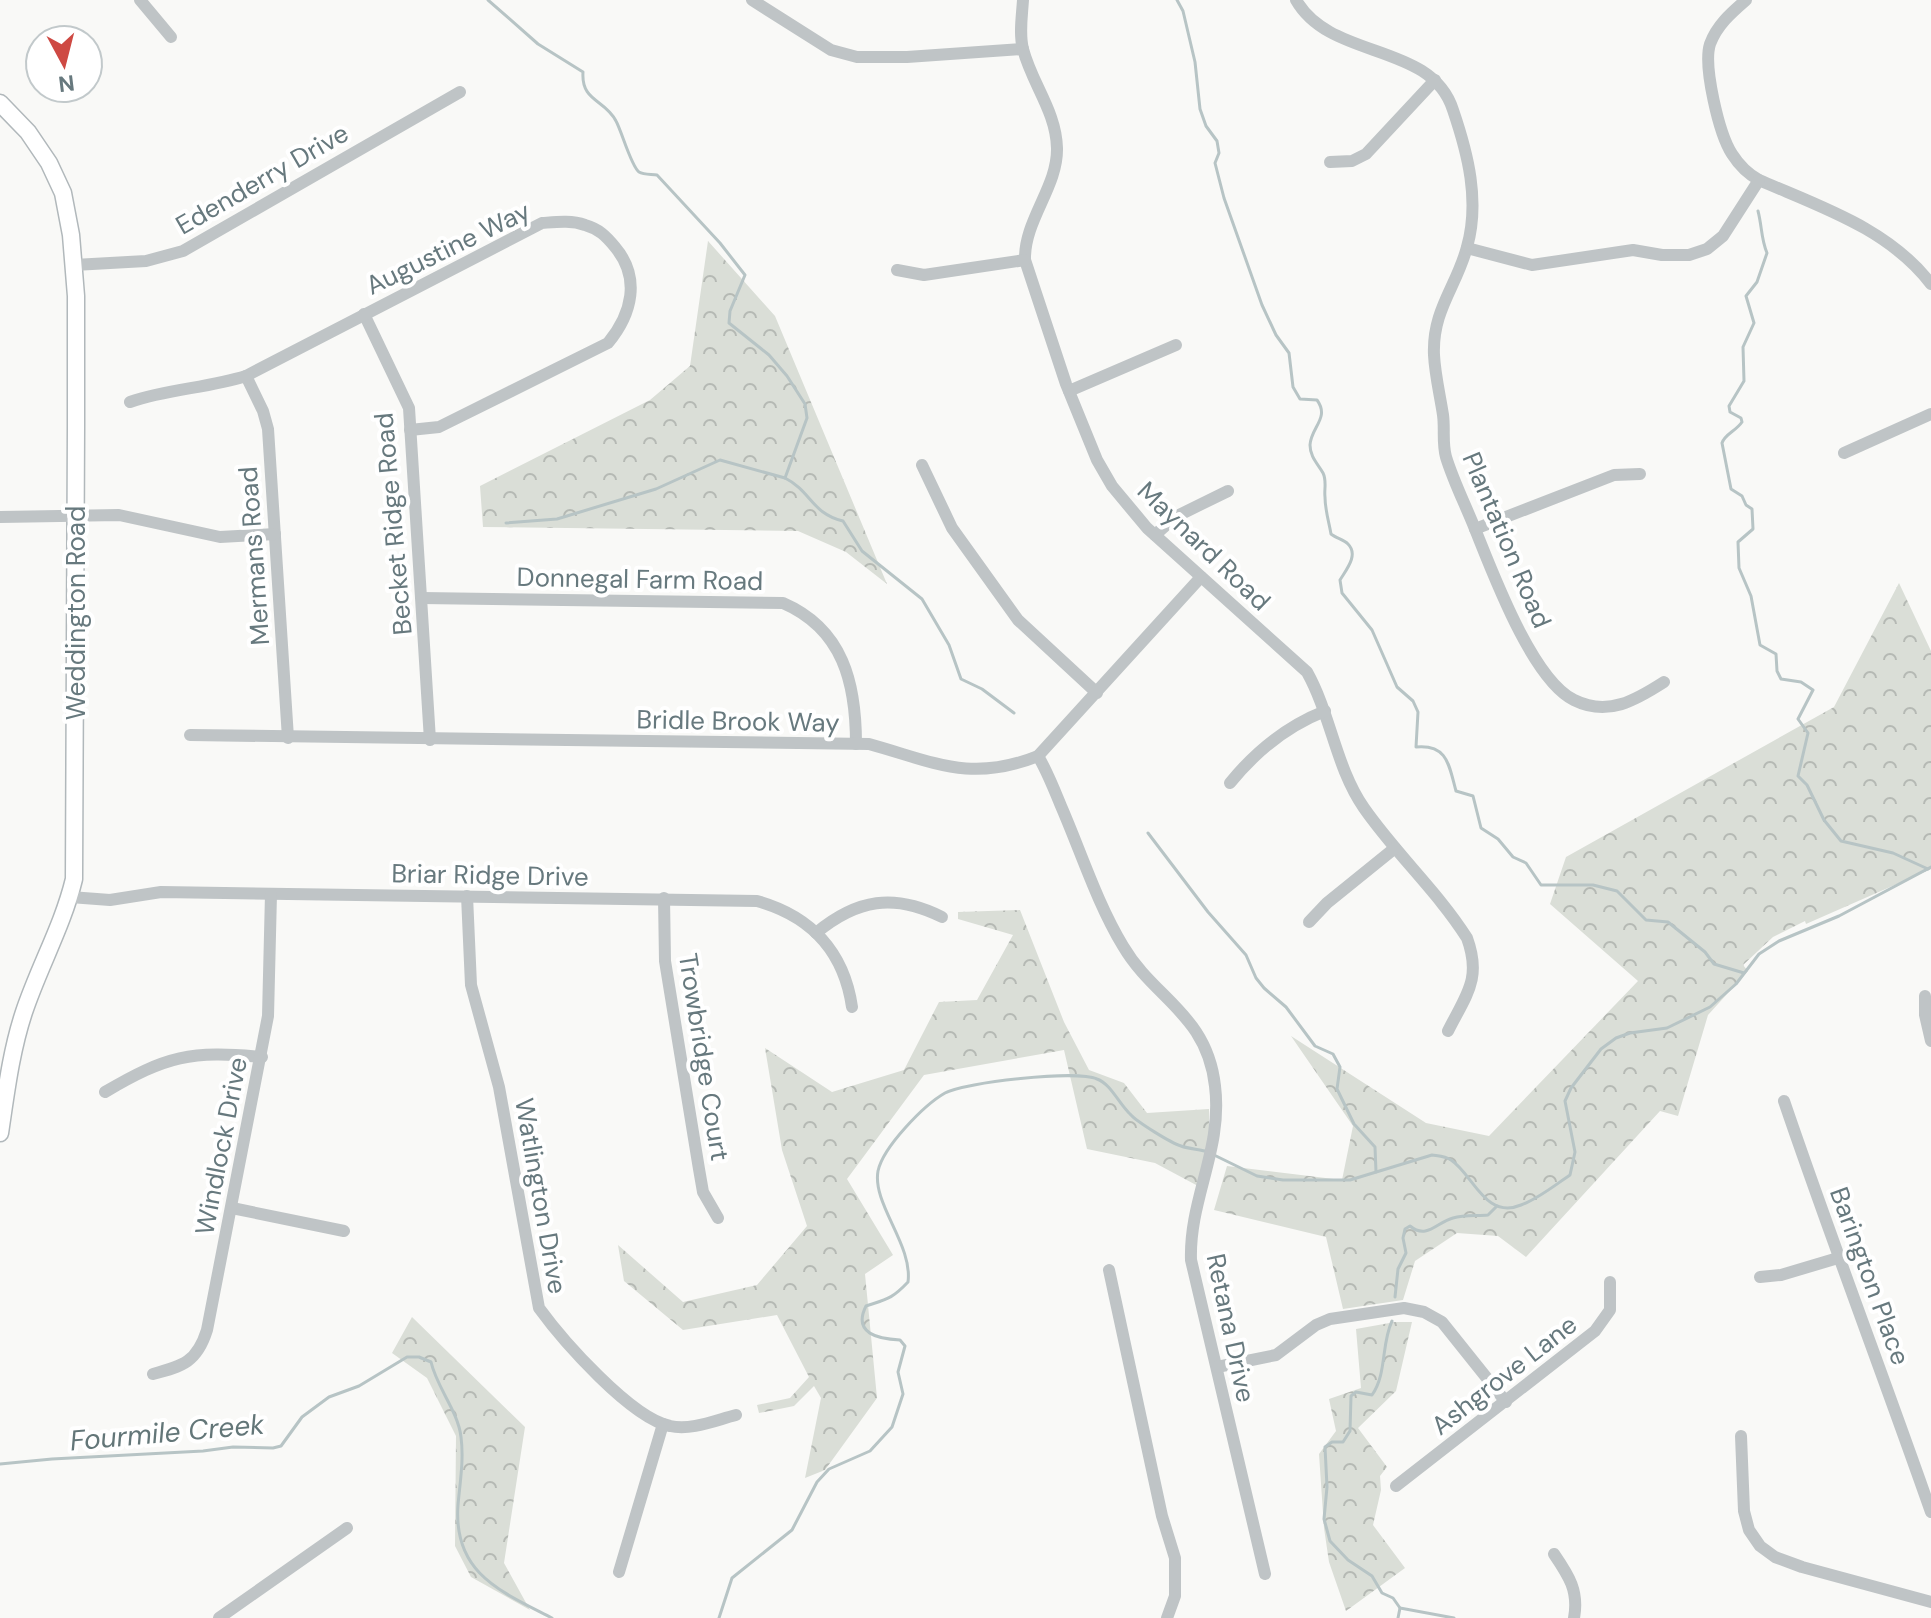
<svg xmlns="http://www.w3.org/2000/svg" width="1931" height="1618" font-family="'DM Sans',sans-serif">
<style>
.forest{fill:url(#forest-crowns)}
.lines{fill:none;stroke-linecap:round;stroke-linejoin:round}
.stream{stroke:#b7c4c5;stroke-width:3}
.secondary-casing{stroke:#b1b8bb;stroke-width:19}
.minor{stroke:#bfc4c6;stroke-width:12}
.secondary{stroke:#fff;stroke-width:16}
.labels{text-anchor:middle;stroke-width:8;stroke-linejoin:round;paint-order:stroke}
.street-label{font-size:26px;fill:#67797e;stroke:#fff}
.water-label{font-size:28px;font-style:italic;fill:#637678;stroke:#fff}
</style>
<defs>
<pattern id="forest-crowns" width="20" height="18" patternUnits="userSpaceOnUse" patternTransform="scale(2)"><rect width="20" height="18" fill="#daded7"/><path d="M2 6a3 3 0 1 1 6 0M12 15a3 3 0 1 1 6 0" fill="none" stroke="#b5b9b4"/></pattern>
</defs>
<rect width="100%" height="100%" fill="#f9f9f7"/>
<g class="forest">
<polygon points="708,241 775,316 887,584 846,552 798,531 483,527 480,486 650,400 690,366"/>
<polygon points="1899,583 1931,651 1931,869 1806,924 1805,921 1773,937 1743,965 1748,971 1708,1015 1678,1116 1660,1111 1526,1257 1498,1236 1457,1233 1415,1261 1403,1300 1343,1309 1326,1237 1214,1210 1227,1166 1342,1180 1353,1126 1291,1036 1426,1123 1489,1136 1638,981 1550,904 1566,857 1834,707"/>
<polygon points="1020,910 1064,1022 1089,1070 1124,1083 1147,1113 1209,1109 1209,1136 1198,1186 1155,1163 1087,1149 1064,1050 924,1075 847,1179 893,1255 865,1274 877,1398 825,1470 805,1478 821,1398 814,1386 794,1406 759,1413 757,1405 790,1398 809,1377 777,1315 683,1330 624,1281 618,1245 683,1302 757,1285 807,1226 782,1150 765,1048 832,1092 904,1070 939,1002 977,1000 1013,935 958,919 958,912"/>
<polygon points="412,1317 525,1427 504,1563 530,1610 471,1577 455,1546 456,1436 427,1378 392,1353"/>
<polygon points="1395,1322 1412,1322 1396,1391 1358,1428 1387,1467 1380,1476 1381,1490 1373,1525 1405,1568 1346,1611 1329,1562 1324,1528 1319,1454 1336,1431 1329,1399 1361,1388 1356,1329"/>
</g>
<g class="lines">
<g class="stream">
<path d="M488 0 538 44 583 72C581 102 605 99 616 121 622 132 631 166 639 172 644 175 652 174 657 175L720 243 745 275 730 311 729 323 769 355 787 376 805 404 807 418 785 478"/>
<path d="M1177 0 1183 11 1195 62 1200 109 1206 126 1217 141 1219 153 1215 163 1224 198 1262 305 1276 335 1289 353 1293 387 1300 399 1317 400C1330 418 1311 427 1310 445 1310 457 1318 464 1323 473 1327 481 1324 489 1325 497 1325 510 1329 522 1331 534 1336 538 1344 540 1348 544 1359 555 1346 570 1340 580L1342 593 1372 630 1397 687 1413 701 1418 712 1416 747C1448 744 1449 766 1456 791L1473 796 1481 828 1498 839 1513 857 1526 863 1541 885H1593L1617 891 1646 920 1668 922 1705 952 1714 964 1744 973"/>
<path d="M1758 211C1762 226 1761 239 1767 253L1757 282 1746 296 1754 323 1743 347 1744 381 1729 406 1730 412 1741 418 1742 422C1736 431 1725 434 1722 443L1731 489 1742 496 1746 505 1752 509 1753 529 1738 542 1739 568 1751 596 1760 645 1776 654 1777 671 1781 679 1801 682 1813 690 1798 719 1808 733 1798 776 1807 785 1824 820 1841 841 1893 853 1928 869"/>
<path d="M506 523 557 519 656 489 720 460 785 478C811 491 812 514 843 521L862 551 922 599 949 645 961 679 982 689 1014 713"/>
<polyline points="1148,833 1208,912 1246,955 1256,978 1264,988 1286,1007 1315,1046 1333,1054 1340,1067 1337,1089 1354,1124 1375,1147 1376,1172"/>
<path d="M1212 1154 1257 1176 1283 1180H1350L1432 1155C1438 1156 1445 1156 1451 1160 1473 1174 1485 1220 1521 1205 1538 1199 1555 1185 1570 1175L1575 1152 1565 1101 1571 1088 1601 1049 1616 1038 1630 1033 1667 1028 1710 1007 1736 984 1759 954 1779 941 1839 916 1931 867"/>
<path d="M1395 1297 1398 1269 1406 1253 1403 1238 1405 1229 1410 1226C1427 1240 1437 1222 1453 1218 1464 1215 1477 1216 1488 1215L1497 1206"/>
<path d="M1392 1321C1381 1344 1387 1374 1372 1395L1356 1392 1351 1396 1350 1431 1343 1442H1332L1325 1447 1327 1487 1324 1519 1330 1541 1348 1560 1372 1576 1382 1593 1393 1598 1400 1608 1454 1618"/>
<path d="M0 1464 52 1459 203 1451 233 1447 273 1448 281 1446 302 1417 329 1397 359 1386 407 1357H419L431 1362C437 1388 458 1411 461 1437 464 1460 460 1482 458 1505 453 1573 500 1591 552 1618"/>
<path d="M719 1618 732 1578 792 1530 817 1482 829 1469 870 1451 892 1427 903 1394 898 1372 905 1346 900 1340C879 1339 852 1334 866 1306 887 1299 892 1299 908 1282 913 1245 872 1204 878 1171 883 1147 924 1105 945 1093 965 1082 1076 1070 1097 1079 1111 1084 1119 1104 1130 1114 1137 1122 1171 1143 1181 1146 1189 1149 1198 1149 1205 1151"/>
<polyline points="1398,1618 1400,1608"/>
</g>
<defs>
<path id="secondary" d="M0 103 28 132 49 163 63 193 71 235 76 296V426L74 879C63 925 39 967 24 1012 11 1051 6 1093 0 1133"/>
</defs>
<use href="#secondary" class="secondary-casing"/>
<g class="minor">
<polyline points="140,0 171,37"/>
<polyline points="752,0 831,50 857,57 907,57 1023,49"/>
<path d="M1023 0C1022 16 1019 34 1023 49 1032 84 1056 111 1057 148 1058 187 1024 220 1025 260L1066 384 1097 460 1112 486 1147 528 1307 672C1331 715 1336 768 1364 808 1396 854 1438 892 1467 938 1482 979 1466 995 1448 1031"/>
<path d="M1296 0C1331 61 1431 41 1453 110 1468 154 1480 201 1467 247 1457 286 1432 310 1434 355 1435 375 1440 395 1443 415 1445 429 1442 443 1446 457 1453 480 1464 502 1473 524 1491 568 1531 679 1574 700 1608 717 1636 700 1664 682"/>
<path d="M1746 0C1731 13 1717 25 1710 44 1703 66 1719 134 1732 154 1739 165 1748 174 1759 180 1821 207 1889 229 1931 284"/>
<polyline points="1330,162 1352,161 1366,154 1435,80"/>
<polyline points="1467,248 1532,265 1633,250 1662,255 1689,255 1707,249 1723,236 1759,180"/>
<polyline points="74,265 146,261 183,251 460,92"/>
<polyline points="897,270 924,275 1025,260"/>
<polyline points="364,314 409,408 430,740"/>
<polyline points="246,376 263,411 268,429 288,738"/>
<polyline points="1069,391 1176,345"/>
<path d="M130 402C168 389 208 388 246 376L542 223C556 222 571 220 585 225 599 229 606 236 615 247 641 278 632 314 608 343L439 427 410 430"/>
<polyline points="1844,453 1931,414"/>
<polyline points="922,465 952,528 1018,620 1097,693"/>
<polyline points="0,517 119,515 220,537 275,534"/>
<polyline points="1475,529 1614,475 1640,474"/>
<polyline points="1155,535 1175,517 1228,491"/>
<path d="M422 598 783 603C843 629 856 683 856 744"/>
<path d="M190 735 869 744C934 762 971 783 1038 756L1201 577"/>
<path d="M1038 756C1047 771 1054 789 1061 806 1081 852 1097 903 1123 946 1154 999 1207 1014 1215 1086 1223 1149 1189 1199 1191 1260L1265 1574"/>
<path d="M1230 783C1256 751 1287 726 1325 711"/>
<path d="M467 896 471 985 499 1087 539 1308C563 1341 631 1418 670 1426 691 1431 716 1420 736 1415"/>
<path d="M70 897 110 900 161 892 757 901C811 916 844 952 852 1007"/>
<polyline points="664,898 665,961 699,1169 703,1192 718,1218"/>
<polyline points="1309,922 1327,903 1395,848"/>
<path d="M816 933C857 899 894 893 942 917"/>
<polyline points="1925,996 1925,1015 1931,1041"/>
<path d="M105 1092C166 1056 191 1050 262 1057"/>
<path d="M1784 1101C1831 1239 1883 1375 1931 1512"/>
<polyline points="232,1208 344,1231"/>
<polyline points="1109,1270 1162,1516 1175,1558 1175,1596 1167,1618"/>
<polyline points="1760,1277 1781,1275 1838,1258"/>
<polyline points="1217,1367 1276,1355 1316,1325 1330,1319 1404,1308 1424,1312 1442,1322 1506,1402"/>
<path d="M153 1374C183 1366 197 1362 207 1330L268 1016 271 894"/>
<polyline points="1741,1436 1744,1511 1749,1530 1760,1546 1775,1557 1802,1567 1931,1602"/>
<polyline points="1396,1486 1595,1331 1610,1310 1610,1282"/>
<path d="M1554 1554C1569 1576 1579 1591 1574 1618"/>
<polyline points="619,1572 663,1424"/>
<polyline points="219,1618 347,1528"/>
</g>
<use href="#secondary" class="secondary"/>
</g>
<g class="labels">
<g class="street-label">
<text transform="translate(262 179) rotate(-30)" y="9">Edenderry Drive</text>
<text transform="translate(448 248) rotate(-26)" y="9">Augustine Way</text>
<text transform="translate(393 524) rotate(-95)" y="9">Becket Ridge Road</text>
<text transform="translate(1507 540) rotate(67)" y="9">Plantation Road</text>
<text transform="translate(1204 546) rotate(44)" y="9">Maynard Road</text>
<text transform="translate(254 556) rotate(-94)" y="9">Mermans Road</text>
<text transform="translate(640 579) rotate(1)" y="9">Donnegal Farm Road</text>
<text transform="translate(76 613) rotate(-90)" y="9">Weddington Road</text>
<text transform="translate(738 721) rotate(1)" y="9">Bridle Brook Way</text>
<text transform="translate(490 875) rotate(1)" y="9">Briar Ridge Drive</text>
<text transform="translate(704 1057) rotate(81)" y="9">Trowbridge Court</text>
<text transform="translate(221 1146) rotate(-79)" y="9">Windlock Drive</text>
<text transform="translate(541 1196) rotate(80)" y="9">Watlington Drive</text>
<text transform="translate(1870 1276) rotate(70)" y="9">Barington Place</text>
<text transform="translate(1231 1328) rotate(78)" y="9">Retana Drive</text>
<text transform="translate(1504 1375) rotate(-38)" y="9">Ashgrove Lane</text>
</g>
<g class="water-label">
<text transform="translate(167 1432) rotate(-5)" y="10">Fourmile Creek</text>
</g>
</g>
<g transform="translate(64 64) rotate(173)"><circle r="38" fill="#ffffff" stroke="#c2c9cb" stroke-width="2"/>
<path d="M0-6L14 30L0 20L-14 30Z" fill="#ce4943"/>
<text y="-12" font-size="22" font-weight="bold" text-anchor="middle" fill="#67797e">N</text>
</g>
</svg>
